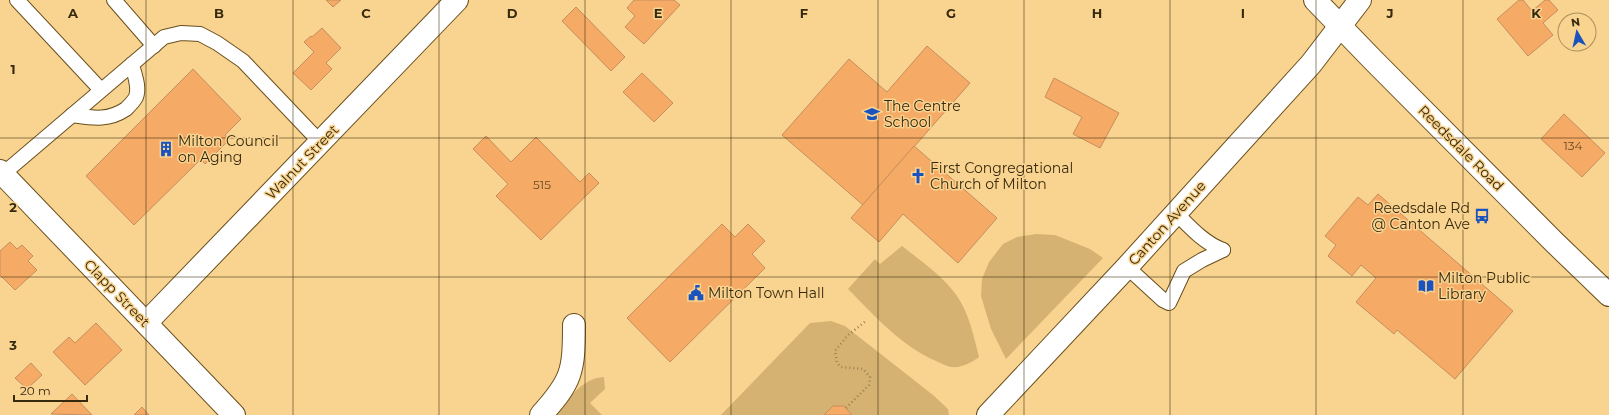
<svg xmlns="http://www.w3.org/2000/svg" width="1609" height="415" font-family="Montserrat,sans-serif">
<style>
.green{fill:#d5b272}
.building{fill:#f5aa66;stroke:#c68e5d}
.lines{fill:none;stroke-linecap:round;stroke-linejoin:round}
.lane-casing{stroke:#694f1c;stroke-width:16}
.street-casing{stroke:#694f1c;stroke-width:24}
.secondary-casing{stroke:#694f1c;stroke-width:24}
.primary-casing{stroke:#694f1c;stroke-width:24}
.path{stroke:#9b8151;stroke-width:2.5;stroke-dasharray:1 3;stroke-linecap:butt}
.lane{stroke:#fff;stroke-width:14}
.street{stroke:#fff;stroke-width:22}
.secondary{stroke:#fff;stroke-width:22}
.primary{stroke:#fff;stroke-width:22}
.grid{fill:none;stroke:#37290d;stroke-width:1;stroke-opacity:0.55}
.labels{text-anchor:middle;stroke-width:3;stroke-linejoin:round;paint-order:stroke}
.number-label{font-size:12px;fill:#664923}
.poi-label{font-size:14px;fill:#37290d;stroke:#f9d491;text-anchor:start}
.street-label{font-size:14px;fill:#37290d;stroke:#f9d491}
.grid-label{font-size:13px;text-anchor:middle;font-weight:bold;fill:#37290d;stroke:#f9d491;stroke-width:3;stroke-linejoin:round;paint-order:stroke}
</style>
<rect width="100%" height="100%" fill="#f9d491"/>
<g class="green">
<polygon points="1036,234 1055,235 1090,249 1103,258 1006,359 991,329 981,296 982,279 989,262 1003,244 1017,237"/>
<path d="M902 246C921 261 943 276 957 296 969 313 974 337 979 357 971 363 962 368 951 367 946 366 941 363 936 361 901 346 875 316 848 289L875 259 880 264Z"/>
<polygon points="831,321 845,326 933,395 948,409 949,415 721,415 810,323"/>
<path d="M604 377 605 389 590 403 602 415H554C568 400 582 378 604 377Z"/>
</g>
<g class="building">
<polygon points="326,0 341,0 333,7"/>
<polygon points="634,0 674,0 680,5 644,44 625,27 635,16 627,8"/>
<polygon points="1519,0 1523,0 1532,11 1545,0 1549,0 1558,10 1543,23 1553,35 1528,56 1497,19"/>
<polygon points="576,7 625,57 611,71 562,21"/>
<polygon points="322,28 341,48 326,63 332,69 311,90 293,73 314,52 304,42 311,36 312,37"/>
<polygon points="927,46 970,83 863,205 782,135 849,59 887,92"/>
<polygon points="193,69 241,119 225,135 229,140 205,164 201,159 134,225 86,176"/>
<polygon points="642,73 673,103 654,122 623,92"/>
<polygon points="1054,78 1119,113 1100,148 1073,134 1082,117 1045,97"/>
<polygon points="1564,114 1605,153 1582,177 1541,139"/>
<polygon points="486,136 511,162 536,137 580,182 589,173 599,183 541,240 496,196 508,184 473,149"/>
<polygon points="914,146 997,218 958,263 903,214 879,242 851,218"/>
<polygon points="1378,194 1513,311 1455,379 1397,330 1394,334 1356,302 1376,278 1361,265 1352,276 1328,256 1336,245 1325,236 1358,197 1368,205"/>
<polygon points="722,224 735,237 748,224 765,241 752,254 765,268 670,362 627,318"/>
<polygon points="10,242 17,249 22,245 33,256 28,261 37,270 15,290 0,275 0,251"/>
<polygon points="96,323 122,350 85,385 53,352 69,337 75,343"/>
<polygon points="31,363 42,375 27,389 15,378"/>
<polygon points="72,394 92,415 51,414"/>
<polygon points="833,406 844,406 852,415 824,415"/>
<polygon points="142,407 149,415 134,415"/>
</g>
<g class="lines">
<defs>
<g id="lane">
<polyline points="17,0 101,90"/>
<polyline points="114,0 154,46"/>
<path d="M72 115C93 118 108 121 126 109 129 106 134 101 136 97 140 87 134 74 132 64"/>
<polyline points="3,174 164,37 181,33 200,34 217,43 243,61 320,142"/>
<path d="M1176 213C1190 227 1204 243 1223 250"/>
<polyline points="1127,267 1163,300 1169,303 1184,271 1202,260 1223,250"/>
</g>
<g id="street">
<polyline points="0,171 234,415"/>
<polyline points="146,323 457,0"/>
<path d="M541 415C572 381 574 371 574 325"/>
</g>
<polyline id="secondary" points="988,415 1127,267 1311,64 1360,0"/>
<polyline id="primary" points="1315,0 1374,61 1554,242 1609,295"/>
</defs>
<use href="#lane" class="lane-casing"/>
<use href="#street" class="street-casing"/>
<use href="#secondary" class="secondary-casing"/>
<use href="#primary" class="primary-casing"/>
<polyline class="path" points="846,408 869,385 870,377 863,369 841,367 837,363 835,351 848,335 866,321"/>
<use href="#lane" class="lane"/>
<use href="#street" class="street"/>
<use href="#secondary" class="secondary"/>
<use href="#primary" class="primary"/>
</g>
<path class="grid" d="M146 0V415M293 0V415M439 0V415M585 0V415M731 0V415M878 0V415M1024 0V415M1170 0V415M1316 0V415M1463 0V415M0 138H1609M0 277H1609"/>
<defs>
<symbol id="school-bare" viewBox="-9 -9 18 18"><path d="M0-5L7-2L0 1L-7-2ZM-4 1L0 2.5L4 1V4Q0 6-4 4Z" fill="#1a52be" stroke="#f9d491" stroke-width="2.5" paint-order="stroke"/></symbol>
<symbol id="building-bare" viewBox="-9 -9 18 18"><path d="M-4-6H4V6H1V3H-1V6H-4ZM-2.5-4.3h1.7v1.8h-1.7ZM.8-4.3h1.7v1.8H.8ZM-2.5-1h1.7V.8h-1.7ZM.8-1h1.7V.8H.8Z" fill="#1a52be" stroke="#f9d491" stroke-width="2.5" paint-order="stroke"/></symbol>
<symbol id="church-bare" viewBox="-9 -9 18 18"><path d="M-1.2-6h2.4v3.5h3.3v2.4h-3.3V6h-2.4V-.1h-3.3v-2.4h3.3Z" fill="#1a52be" stroke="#f9d491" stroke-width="2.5" paint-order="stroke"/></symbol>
<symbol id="bus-bare" viewBox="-9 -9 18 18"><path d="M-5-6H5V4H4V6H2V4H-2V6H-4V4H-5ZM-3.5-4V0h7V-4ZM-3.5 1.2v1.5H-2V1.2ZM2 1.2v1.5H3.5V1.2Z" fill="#1a52be" stroke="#f9d491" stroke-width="2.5" paint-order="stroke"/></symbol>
<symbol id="library-bare" viewBox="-9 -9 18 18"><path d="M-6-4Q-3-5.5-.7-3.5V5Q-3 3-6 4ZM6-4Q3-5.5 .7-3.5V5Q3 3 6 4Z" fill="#1a52be" stroke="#f9d491" stroke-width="2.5" paint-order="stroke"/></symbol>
<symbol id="civic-bare" viewBox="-9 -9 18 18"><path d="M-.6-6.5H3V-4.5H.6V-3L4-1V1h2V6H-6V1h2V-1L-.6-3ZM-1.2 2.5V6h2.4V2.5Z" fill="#1a52be" stroke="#f9d491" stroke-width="2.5" paint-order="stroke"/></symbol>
</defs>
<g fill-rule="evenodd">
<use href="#school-bare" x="861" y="103" width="22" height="22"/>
<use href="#building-bare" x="155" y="138" width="22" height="22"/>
<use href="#church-bare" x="907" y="165" width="22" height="22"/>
<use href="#bus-bare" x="1471" y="205" width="22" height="22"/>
<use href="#library-bare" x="1415" y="275" width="22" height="22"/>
<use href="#civic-bare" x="685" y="282" width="22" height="22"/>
</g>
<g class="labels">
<g class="number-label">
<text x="1573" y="150">134</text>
<text x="542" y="189">515</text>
</g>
<g class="poi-label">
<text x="884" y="111">The Centre<tspan x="884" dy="16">School</tspan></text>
<text x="178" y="146">Milton Council<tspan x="178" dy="16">on Aging</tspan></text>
<text x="930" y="173">First Congregational<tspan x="930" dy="16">Church of Milton</tspan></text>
<text x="1470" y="213" text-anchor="end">Reedsdale Rd<tspan x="1470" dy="16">@ Canton Ave</tspan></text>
<text x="1438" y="283">Milton Public<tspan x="1438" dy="16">Library</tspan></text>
<text x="708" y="298">Milton Town Hall</text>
</g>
<g class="street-label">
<text transform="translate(1461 148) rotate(45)" y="5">Reedsdale Road</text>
<text transform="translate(302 162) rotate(-46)" y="5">Walnut Street</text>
<text transform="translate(1167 223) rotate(-48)" y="5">Canton Avenue</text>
<text transform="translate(117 293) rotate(46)" y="5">Clapp Street</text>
</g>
</g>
<g class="grid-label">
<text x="73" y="18">A</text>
<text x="219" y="18">B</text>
<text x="366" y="18">C</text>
<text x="512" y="18">D</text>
<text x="658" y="18">E</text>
<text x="804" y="18">F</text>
<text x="951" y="18">G</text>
<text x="1097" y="18">H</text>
<text x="1243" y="18">I</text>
<text x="1390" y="18">J</text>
<text x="1536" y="18">K</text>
<text x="13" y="74">1</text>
<text x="13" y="212">2</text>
<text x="13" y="350">3</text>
</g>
<g transform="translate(1577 32) rotate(351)"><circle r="19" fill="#f9d491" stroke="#ab905c"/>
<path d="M0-3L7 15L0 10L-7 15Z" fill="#1a52be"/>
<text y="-6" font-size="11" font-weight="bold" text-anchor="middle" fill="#37290d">N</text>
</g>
<path d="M14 395v6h73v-6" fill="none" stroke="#37290d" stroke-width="2"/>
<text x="20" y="395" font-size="12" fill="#37290d" stroke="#f9d491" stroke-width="3" paint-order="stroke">20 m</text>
</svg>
